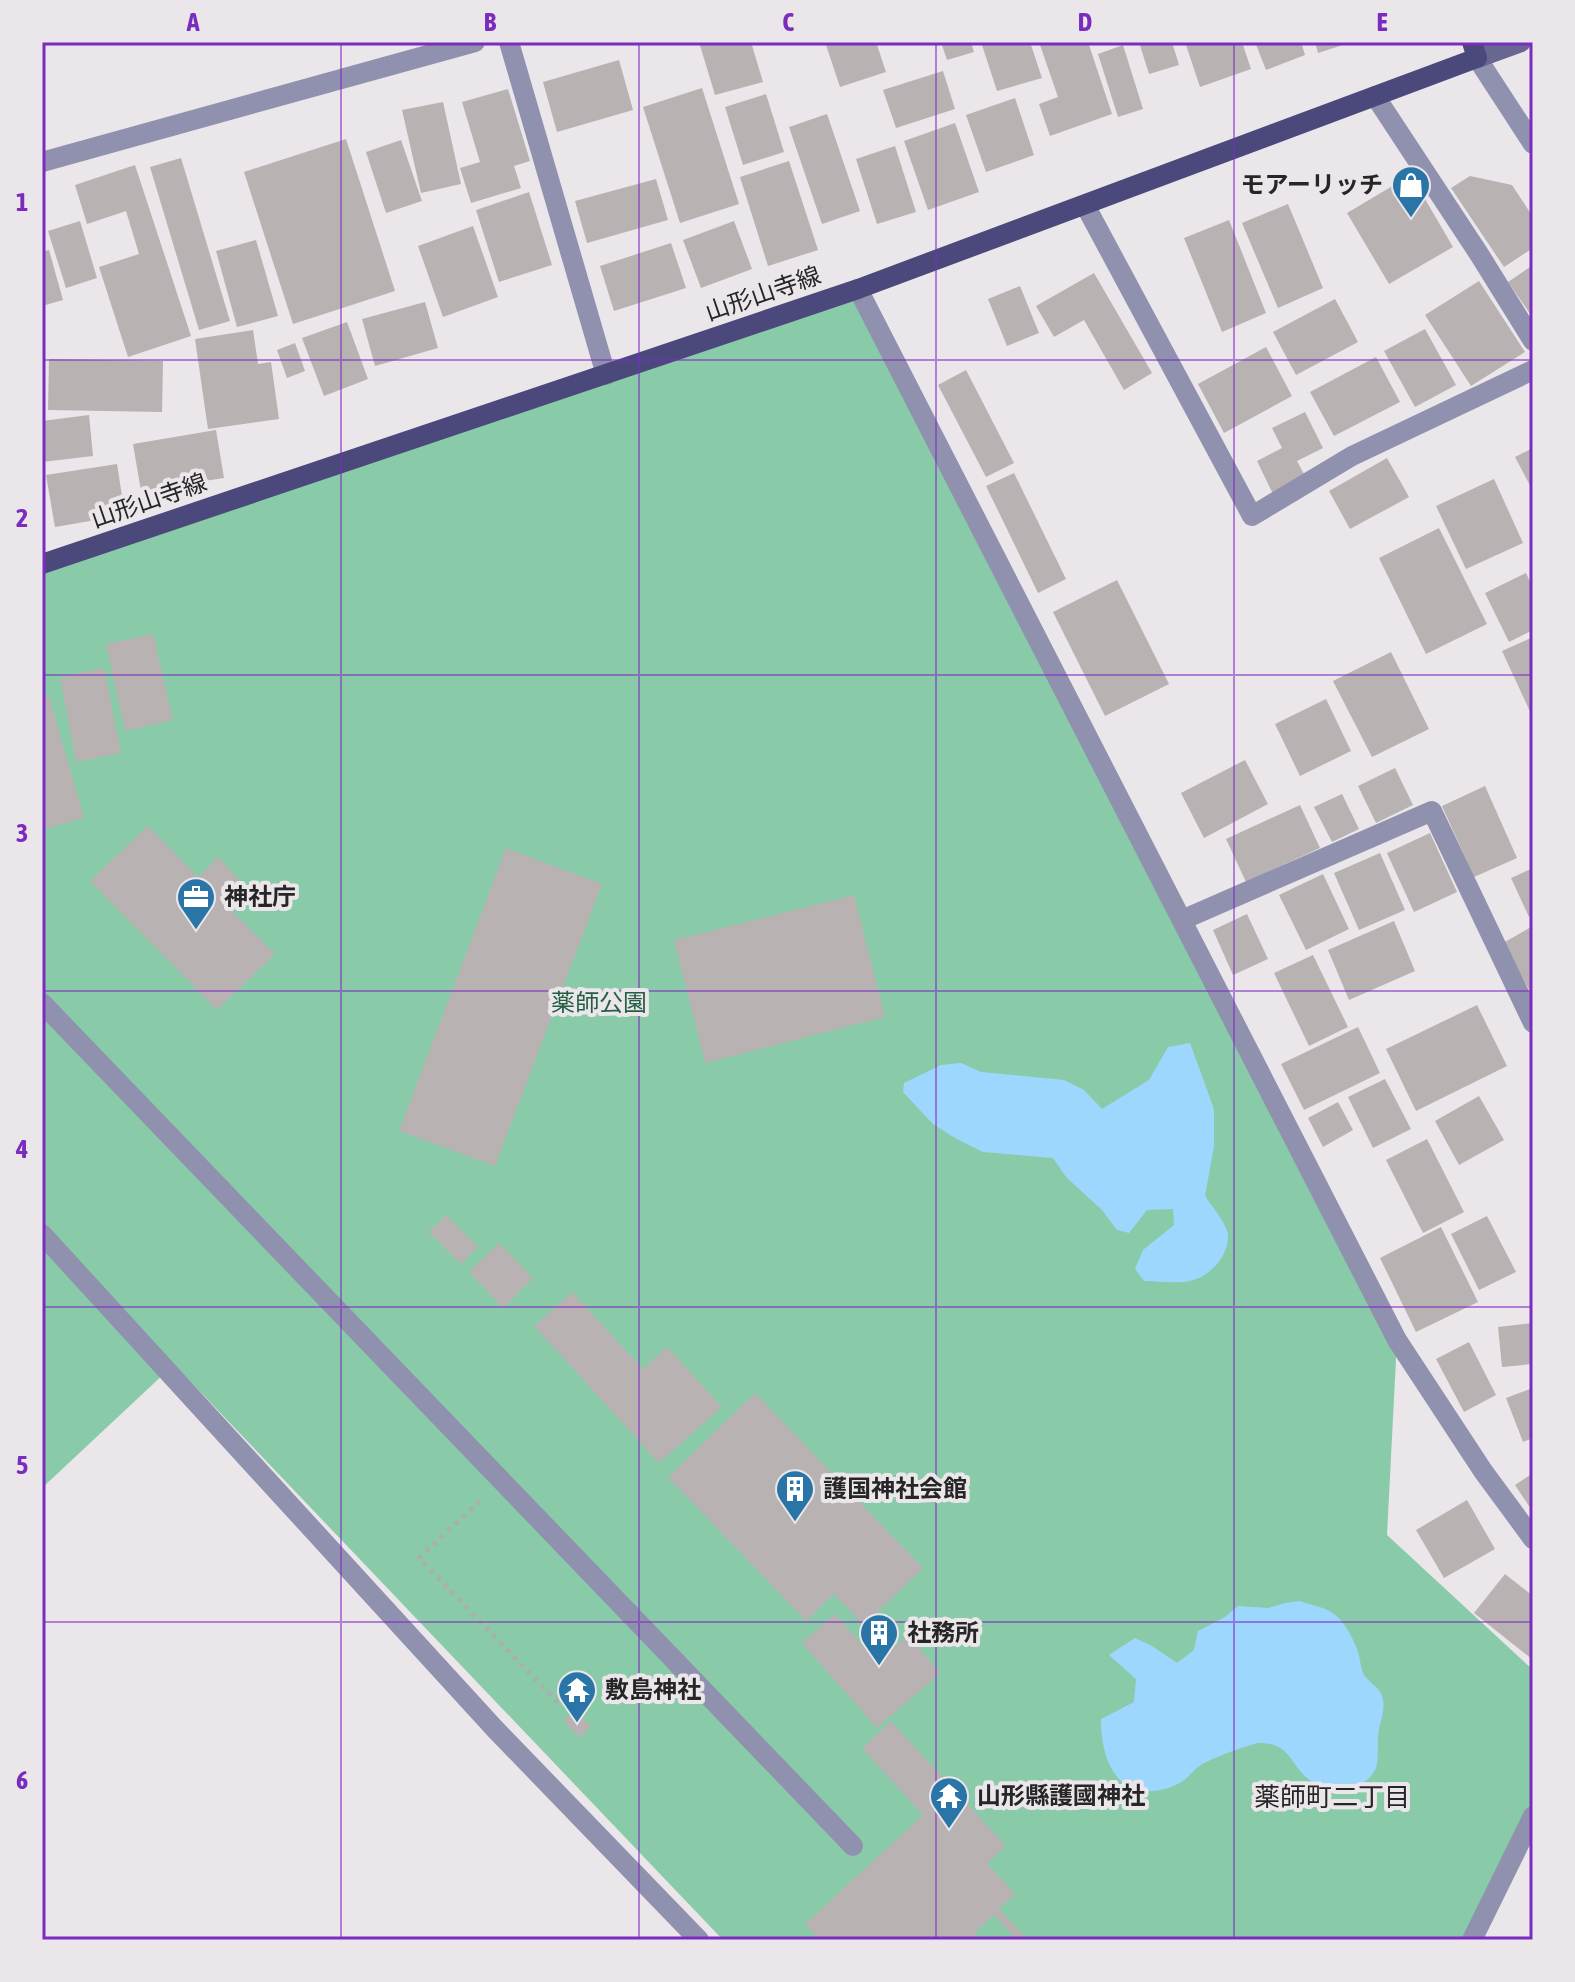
<svg xmlns="http://www.w3.org/2000/svg" width="1575" height="1982" font-family="'Asap Condensed','Noto Sans JP',sans-serif">
<style>
.green{fill:#89cba8}
.water{fill:#9ed7fd}
.building{fill:#b8b3b2}
.lines{fill:none;stroke-linecap:round;stroke-linejoin:round}
.path{stroke:#afacaf;stroke-width:5;stroke-dasharray:4 6;stroke-linecap:butt}
.lane{stroke:#9091af;stroke-width:20}
.street{stroke:#9091af;stroke-width:20}
.secondary{stroke:#676791;stroke-width:20}
.primary{stroke:#4b497c;stroke-width:20}
.grid{fill:none;stroke:#7b2cbf;stroke-width:2;stroke-opacity:0.55}
.labels{text-anchor:middle;stroke-width:8;stroke-linejoin:round;paint-order:stroke}
.poi-label{font-size:24px;font-weight:bold;fill:#272627;stroke:#eae6ea;text-anchor:start}
.street-label{font-size:24px;fill:#272627;stroke:#eae6ea}
.park-label{font-size:24px;fill:#245f43;stroke:#eae6ea}
.neighbourhood-label{font-size:26px;fill:#272627;stroke:#eae6ea}
.neatline{fill:none;stroke:#7b2cbf;stroke-width:3}
.grid-label{font-size:26px;text-anchor:middle;font-weight:bold;fill:#7b2cbf}
</style>
<rect width="100%" height="100%" fill="#eae6ea"/>
<g class="green">
<polygon points="858,289 1397,1340 1387,1535 1533,1670 1533,1816 1475,1940 723,1940 42,1226 42,564"/>
<polygon points="42,1234 167,1371 42,1488"/>
</g>
<g class="water">
<path d="M1190 1043 1214 1109V1146L1205 1196C1212 1207 1226 1222 1228 1235 1229 1256 1209 1278 1189 1281 1175 1284 1158 1281 1144 1281L1135 1269 1143 1250 1174 1225 1173 1209 1147 1210 1129 1233 1117 1230 1102 1210 1066 1177 1053 1158 983 1152 955 1138 933 1124 903 1092 904 1083 941 1065 961 1063 981 1072 1064 1080 1084 1090 1102 1109 1149 1080 1168 1047Z"/>
<path d="M1300 1601C1310 1605 1325 1607 1334 1614 1344 1621 1353 1638 1357 1649 1360 1657 1360 1665 1363 1673 1367 1682 1379 1686 1382 1696 1387 1711 1378 1723 1378 1738 1377 1763 1382 1774 1354 1788 1333 1798 1309 1784 1297 1767 1290 1757 1283 1746 1270 1744 1266 1743 1262 1743 1258 1743 1248 1745 1209 1759 1201 1765 1194 1769 1189 1777 1183 1781 1164 1793 1137 1796 1121 1781 1105 1765 1101 1741 1101 1719L1134 1702 1136 1679 1109 1655 1135 1638 1152 1646 1177 1663 1194 1650 1198 1631 1225 1617 1238 1606 1268 1608 1285 1603Z"/>
</g>
<g class="building">
<polygon points="699,42 751,42 763,82 715,95"/>
<polygon points="825,42 876,42 886,72 840,87"/>
<polygon points="941,42 971,42 974,52 947,60"/>
<polygon points="981,42 1030,42 1042,78 997,91"/>
<polygon points="1039,42 1088,42 1112,114 1050,136 1039,104 1058,97"/>
<polygon points="1139,42 1172,42 1179,65 1149,74"/>
<polygon points="1185,42 1242,42 1251,69 1200,87"/>
<polygon points="1255,42 1301,42 1305,55 1266,70"/>
<polygon points="1315,42 1349,42 1349,43 1318,53"/>
<polygon points="1123,45 1143,109 1118,117 1098,54"/>
<polygon points="619,60 633,110 557,132 543,82"/>
<polygon points="943,71 955,109 896,128 883,90"/>
<polygon points="702,88 739,204 680,223 643,107"/>
<polygon points="508,89 530,161 514,166 521,188 471,203 460,168 480,162 462,102"/>
<polygon points="766,94 784,152 743,165 725,107"/>
<polygon points="1015,98 1034,155 986,172 966,115"/>
<polygon points="443,102 461,184 421,193 402,110"/>
<polygon points="827,114 860,211 822,224 789,127"/>
<polygon points="955,123 979,192 928,210 904,141"/>
<polygon points="346,139 395,291 293,324 244,172"/>
<polygon points="401,140 422,201 386,213 366,152"/>
<polygon points="895,146 916,212 877,224 856,159"/>
<polygon points="181,158 230,321 199,330 150,167"/>
<polygon points="789,161 818,250 768,266 740,177"/>
<polygon points="135,165 191,336 128,357 99,267 139,254 126,211 87,224 75,185"/>
<polygon points="1411,175 1453,247 1389,284 1347,213"/>
<polygon points="1470,176 1512,185 1533,217 1533,248 1504,267 1451,188"/>
<polygon points="656,179 668,220 587,243 575,201"/>
<polygon points="529,192 552,265 499,282 476,210"/>
<polygon points="1288,204 1323,288 1278,308 1242,223"/>
<polygon points="1229,220 1266,313 1222,332 1184,238"/>
<polygon points="80,221 97,278 66,288 48,231"/>
<polygon points="734,221 752,269 701,288 683,240"/>
<polygon points="473,226 498,297 443,317 418,246"/>
<polygon points="256,240 278,316 237,327 216,251"/>
<polygon points="671,243 686,288 614,311 600,266"/>
<polygon points="49,250 63,300 42,306 42,252"/>
<polygon points="1533,265 1533,318 1508,282"/>
<polygon points="1094,273 1152,373 1124,390 1084,320 1054,337 1036,306"/>
<polygon points="1479,281 1525,352 1471,386 1425,315"/>
<polygon points="1020,286 1039,333 1007,346 988,299"/>
<polygon points="1335,299 1358,342 1296,375 1273,332"/>
<polygon points="425,302 438,348 375,366 362,319"/>
<polygon points="347,322 368,379 324,396 302,338"/>
<polygon points="1425,329 1456,385 1415,407 1384,351"/>
<polygon points="253,330 258,364 271,362 279,419 208,429 195,339"/>
<polygon points="295,343 305,371 287,378 277,350"/>
<polygon points="1266,347 1292,396 1224,433 1198,384"/>
<polygon points="1376,357 1400,402 1334,436 1310,392"/>
<polygon points="49,359 163,361 162,412 48,410"/>
<polygon points="966,370 1014,463 986,477 938,385"/>
<polygon points="1305,412 1323,448 1297,461 1306,478 1273,494 1257,461 1282,448 1272,428"/>
<polygon points="89,415 93,456 42,462 42,421"/>
<polygon points="216,430 224,478 141,491 133,444"/>
<polygon points="1533,448 1533,491 1515,457"/>
<polygon points="1387,458 1409,497 1350,529 1329,491"/>
<polygon points="117,464 125,515 55,527 46,475"/>
<polygon points="1014,473 1066,579 1038,593 986,486"/>
<polygon points="1494,479 1523,543 1466,569 1436,506"/>
<polygon points="1439,528 1487,624 1426,654 1379,558"/>
<polygon points="1526,573 1533,588 1533,630 1509,642 1485,593"/>
<polygon points="1117,580 1169,684 1105,716 1053,612"/>
<polygon points="153,634 173,720 125,731 106,644"/>
<polygon points="1533,637 1533,718 1502,651"/>
<polygon points="1391,652 1429,729 1372,757 1333,681"/>
<polygon points="104,668 121,753 76,762 60,677"/>
<polygon points="49,696 84,818 42,830 42,698"/>
<polygon points="1326,699 1351,751 1300,776 1275,724"/>
<polygon points="1245,760 1268,804 1204,838 1181,793"/>
<polygon points="1395,768 1413,805 1376,823 1358,786"/>
<polygon points="1485,786 1517,858 1474,877 1442,806"/>
<polygon points="1342,794 1359,829 1332,842 1314,807"/>
<polygon points="1300,805 1320,848 1246,882 1226,839"/>
<polygon points="148,826 198,877 218,857 248,889 229,908 275,954 217,1010 90,881"/>
<polygon points="1430,833 1457,892 1414,912 1387,853"/>
<polygon points="506,848 602,884 495,1166 399,1131"/>
<polygon points="1380,853 1405,910 1359,930 1334,873"/>
<polygon points="1533,868 1533,915 1529,917 1511,878"/>
<polygon points="1323,874 1349,929 1306,950 1279,895"/>
<polygon points="854,895 885,1017 705,1063 674,940"/>
<polygon points="1247,914 1268,959 1233,975 1213,930"/>
<polygon points="1394,921 1415,971 1349,1000 1328,950"/>
<polygon points="1533,926 1533,997 1503,943"/>
<polygon points="1313,955 1348,1027 1309,1046 1274,973"/>
<polygon points="1477,1005 1507,1066 1416,1111 1386,1049"/>
<polygon points="1358,1027 1380,1073 1304,1110 1281,1064"/>
<polygon points="1385,1079 1411,1129 1373,1148 1348,1097"/>
<polygon points="1479,1096 1504,1140 1459,1165 1435,1121"/>
<polygon points="1338,1102 1353,1130 1323,1147 1308,1118"/>
<polygon points="1427,1139 1464,1212 1423,1233 1386,1160"/>
<polygon points="446,1215 478,1247 461,1264 429,1232"/>
<polygon points="1487,1216 1516,1272 1479,1290 1451,1234"/>
<polygon points="1441,1227 1478,1302 1416,1332 1380,1258"/>
<polygon points="499,1243 533,1278 503,1308 469,1272"/>
<polygon points="572,1292 643,1369 667,1347 722,1407 659,1463 534,1326"/>
<polygon points="1533,1323 1533,1364 1502,1367 1498,1327"/>
<polygon points="1469,1342 1496,1395 1464,1412 1436,1359"/>
<polygon points="1533,1388 1533,1438 1523,1442 1506,1398"/>
<polygon points="755,1393 923,1568 864,1625 834,1594 806,1621 668,1477"/>
<polygon points="1533,1473 1533,1512 1515,1485"/>
<polygon points="1467,1500 1495,1549 1444,1578 1416,1530"/>
<polygon points="1505,1574 1533,1596 1533,1660 1474,1613"/>
<polygon points="835,1614 877,1662 908,1635 940,1673 877,1728 802,1643"/>
<polygon points="575,1710 591,1726 580,1738 563,1721"/>
<polygon points="891,1721 1006,1846 987,1863 1015,1894 999,1909 1028,1940 1017,1940 994,1915 974,1933 981,1940 819,1940 805,1924 923,1815 862,1748"/>
</g>
<g class="lines">
<polyline class="path" points="480,1501 419,1558 561,1706"/>
<g class="lane">
<polyline points="509,42 606,375"/>
<polyline points="1375,96 1479,254 1533,341"/>
<polyline points="1085,205 1252,516 1352,456 1533,370"/>
<polyline points="858,289 1397,1340 1483,1471 1533,1539"/>
<polyline points="1182,920 1432,811 1533,1023"/>
<polyline points="42,1003 677,1663"/>
<polyline points="1472,1940 1533,1816"/>
</g>
<g class="street">
<polyline points="1477,58 1533,144"/>
<polyline points="42,162 475,42"/>
<polyline points="42,1234 495,1729 699,1940"/>
<polyline points="677,1663 853,1846"/>
</g>
<polyline class="secondary" points="1477,58 1521,42"/>
<polyline class="primary" points="42,564 858,289 1477,58 1472,42"/>
</g>
<path class="grid" d="M341 42V1940M639 42V1940M936 42V1940M1234 42V1940M42 360H1533M42 675H1533M42 991H1533M42 1307H1533M42 1622H1533"/>
<defs>
<symbol id="shop-pin" viewBox="-11 -11 22 30"><path d="M0 17L-7.5 6A9.5 9.5 0 1 1 7.5 6Z" fill="#2975a8" stroke="#eae6ea"/><path d="M-5-2.5h2.3a2.7 3.5 0 0 1 5.4 0H5L5.5 6h-11ZM-1.5-2.5h3a1.5 2.3 0 0 0-3 0Z" fill="#fff"/></symbol>
<symbol id="office-pin" viewBox="-11 -11 22 30"><path d="M0 17L-7.5 6A9.5 9.5 0 1 1 7.5 6Z" fill="#2975a8" stroke="#eae6ea"/><path d="M-6-3h4V-5.5h4V-3h4V5H-6ZM-1-4.5V-3h2v-1.5ZM-6 0V1H6V0Z" fill="#fff"/></symbol>
<symbol id="building-pin" viewBox="-11 -11 22 30"><path d="M0 17L-7.5 6A9.5 9.5 0 1 1 7.5 6Z" fill="#2975a8" stroke="#eae6ea"/><path d="M-4-6H4V6H1V3H-1V6H-4ZM-2.5-4.3h1.7v1.8h-1.7ZM.8-4.3h1.7v1.8H.8ZM-2.5-1h1.7V.8h-1.7ZM.8-1h1.7V.8H.8Z" fill="#fff"/></symbol>
<symbol id="temple-pin" viewBox="-11 -11 22 30"><path d="M0 17L-7.5 6A9.5 9.5 0 1 1 7.5 6Z" fill="#2975a8" stroke="#eae6ea"/><path d="M0-6L5-2H3V0L6.5 2.5H4V6H1.5V3h-3V6H-4V2.5H-6.5L-3 0V-2H-5Z" fill="#fff"/></symbol>
</defs>
<g fill-rule="evenodd">
<use href="#shop-pin" x="1389" y="163" width="44" height="60"/>
<use href="#office-pin" x="174" y="875" width="44" height="60"/>
<use href="#building-pin" x="773" y="1467" width="44" height="60"/>
<use href="#building-pin" x="857" y="1611" width="44" height="60"/>
<use href="#temple-pin" x="555" y="1668" width="44" height="60"/>
<use href="#temple-pin" x="927" y="1774" width="44" height="60"/>
</g>
<g class="labels">
<g class="poi-label">
<text x="1383" y="193" text-anchor="end">モアーリッチ</text>
<text x="224" y="905">神社庁</text>
<text x="823" y="1497">護国神社会館</text>
<text x="907" y="1641">社務所</text>
<text x="605" y="1698">敷島神社</text>
<text x="977" y="1804">山形縣護國神社</text>
</g>
<g class="street-label">
<text transform="translate(763 294) rotate(-19)" y="8">山形山寺線</text>
<text transform="translate(149 501) rotate(-19)" y="8">山形山寺線</text>
</g>
<g class="park-label">
<text x="599" y="1011">薬師公園</text>
</g>
<g class="neighbourhood-label">
<text x="1332" y="1806">薬師町二丁目</text>
</g>
</g>
<rect width="1575" height="1982" fill="none" stroke="#eae6ea" stroke-width="88"/>
<rect x="44" y="44" width="1487" height="1894" class="neatline"/>
<g class="grid-label">
<text x="193" y="31">A</text>
<text x="490" y="31">B</text>
<text x="788" y="31">C</text>
<text x="1085" y="31">D</text>
<text x="1382" y="31">E</text>
<text x="22" y="211">1</text>
<text x="22" y="527">2</text>
<text x="22" y="842">3</text>
<text x="22" y="1158">4</text>
<text x="22" y="1474">5</text>
<text x="22" y="1789">6</text>
</g>
</svg>
